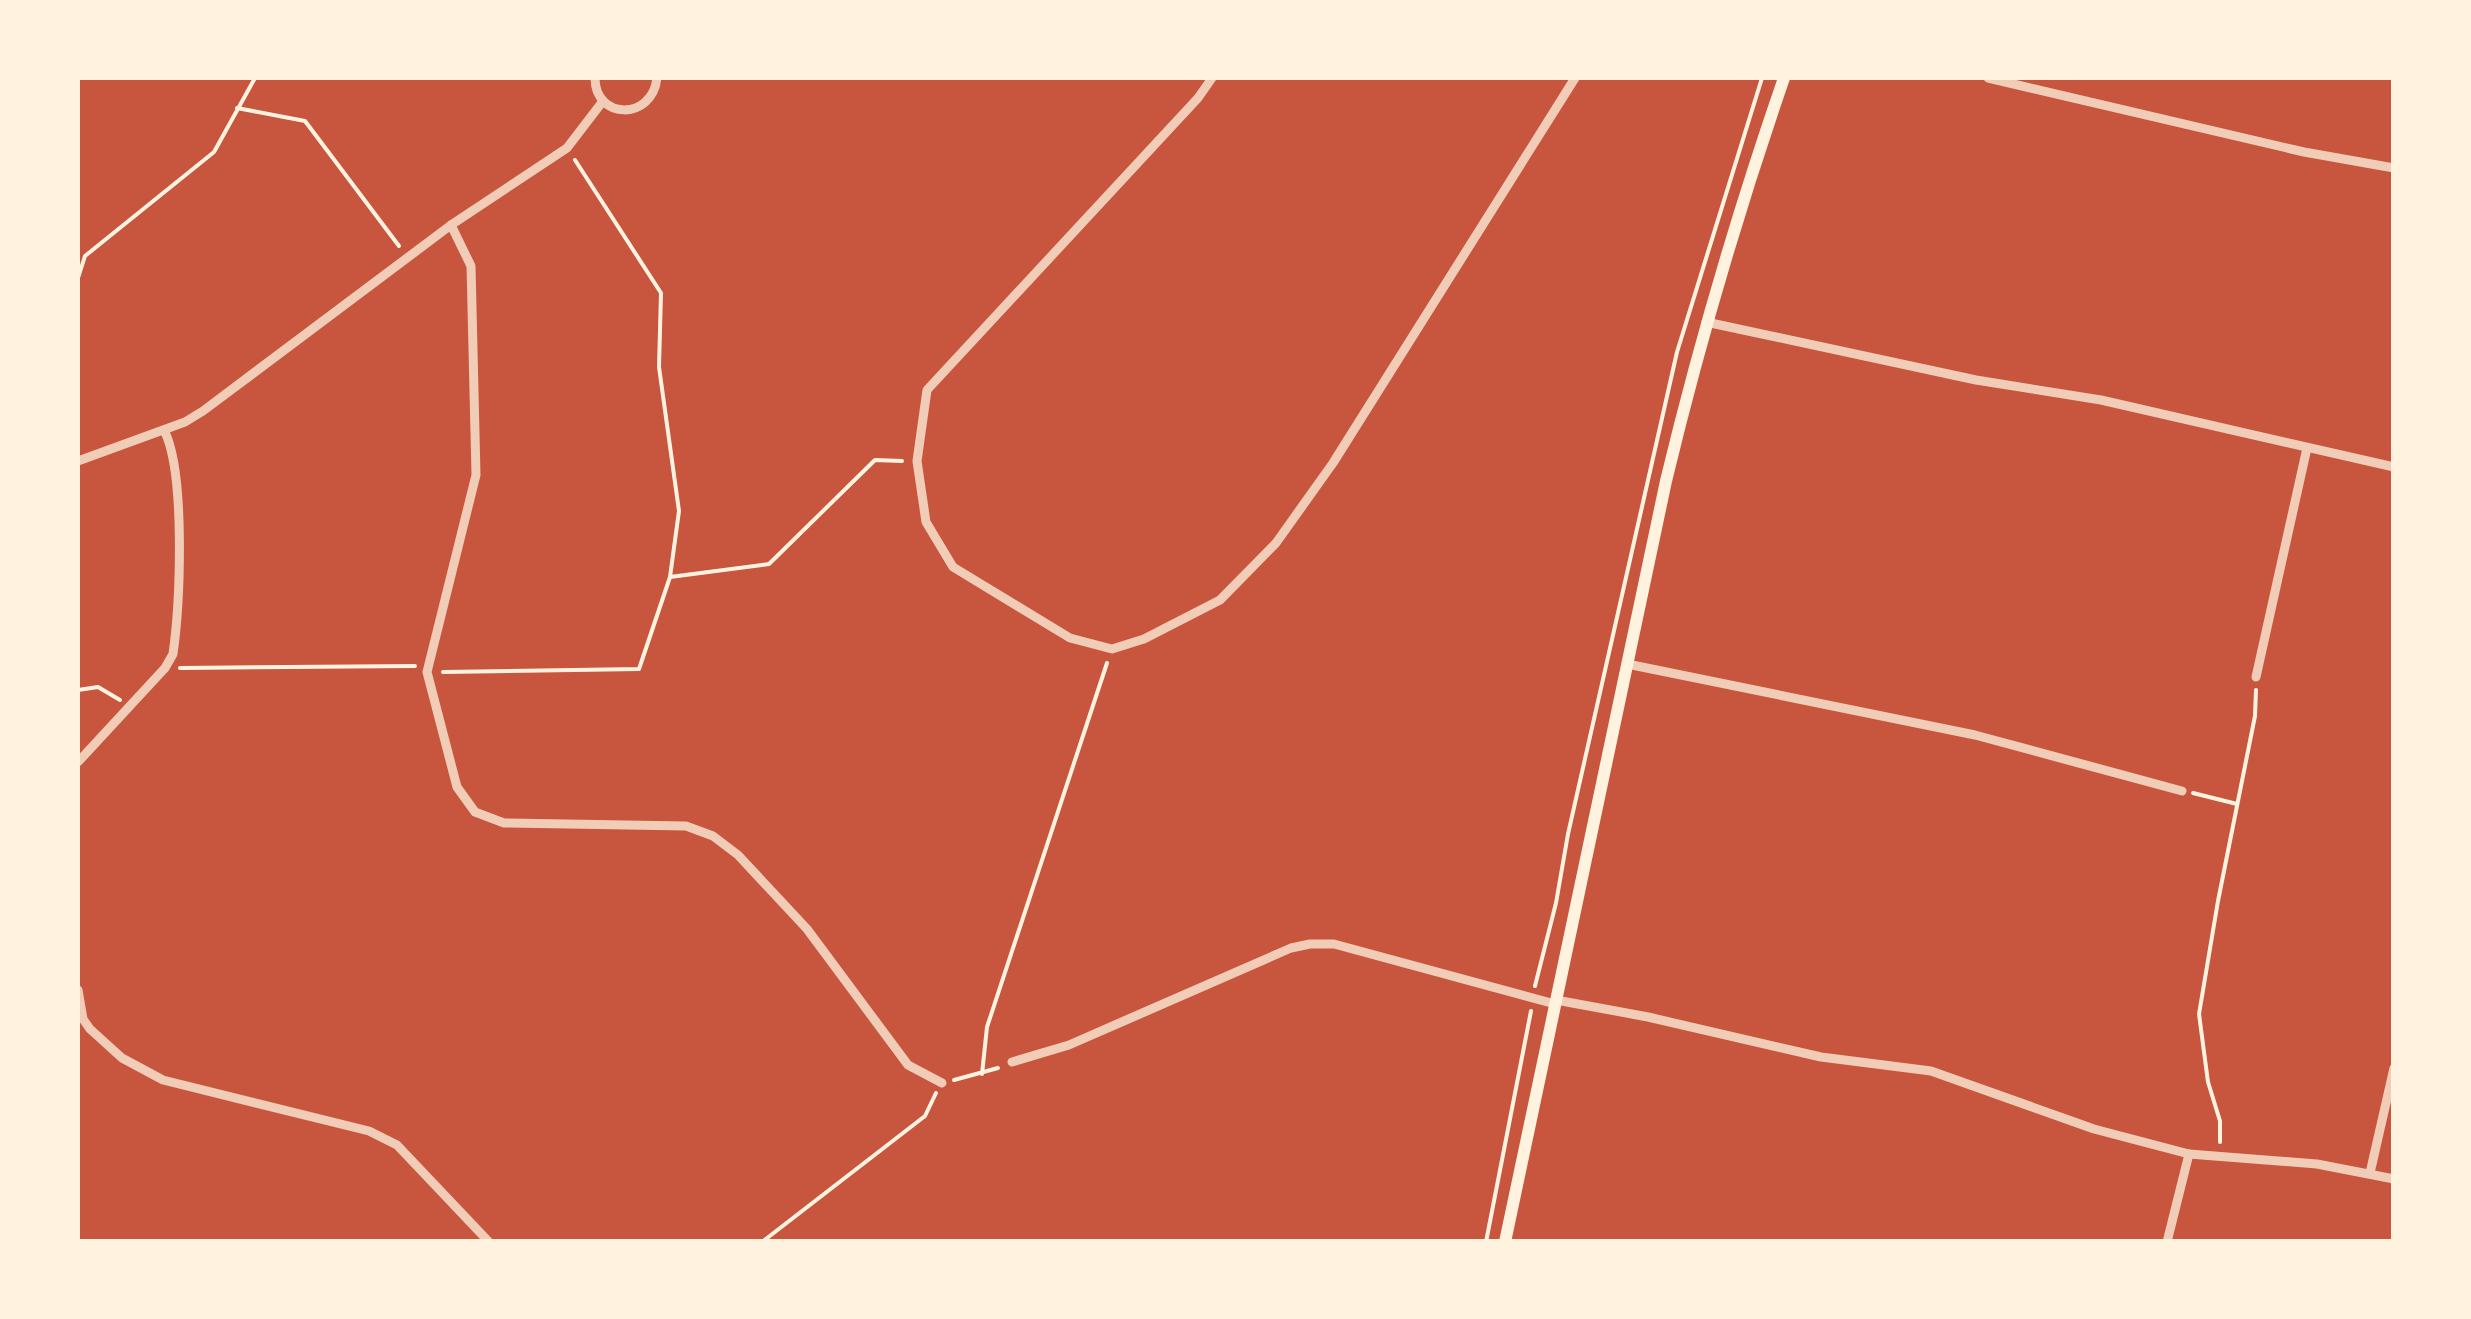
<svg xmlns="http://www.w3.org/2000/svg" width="2471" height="1319" font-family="'DM Sans',sans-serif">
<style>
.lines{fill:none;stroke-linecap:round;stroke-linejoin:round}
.path{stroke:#fff3e0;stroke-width:4}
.minor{stroke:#f1ccb7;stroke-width:9}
.secondary{stroke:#fff3e0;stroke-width:12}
</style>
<rect width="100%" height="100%" fill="#c8553d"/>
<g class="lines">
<g class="path">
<polyline points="237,108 305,121 399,246"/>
<polyline points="575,160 661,293 659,367 679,511 670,577 769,564 875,460 902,461"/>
<polyline points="78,278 85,256 214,152 255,78"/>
<polyline points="180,668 415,666"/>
<polyline points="443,672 639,669 670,577"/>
<polyline points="78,690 98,687 120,700"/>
<polyline points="2193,793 2237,804"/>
<polyline points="1535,986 1556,903 1568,834 1677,352 1762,78"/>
<polyline points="982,1074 987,1027 1107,663"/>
<polyline points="954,1080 998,1068"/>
<polyline points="2220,1142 2220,1121 2208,1082 2199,1014 2218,901 2255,716 2256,690"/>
<polyline points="762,1242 925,1116 936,1093"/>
<polyline points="1486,1242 1531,1011"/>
</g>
<g class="minor">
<path d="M595 78C595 120 652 121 657 78"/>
<polyline points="1212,78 1198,98 927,390 917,461 926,522 953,567 1070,638 1112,649 1144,639 1220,600 1276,543 1333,463 1575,78"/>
<polyline points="1988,78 2304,152 2394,168"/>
<polyline points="451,225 471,266 476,475 427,672 457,787 475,812 504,823 686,826 713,836 738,855 807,929 908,1065 942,1083"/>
<polyline points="1706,322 1976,380 2101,400 2394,467"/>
<polyline points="78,461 185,422 203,411 451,225 567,148 603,101"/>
<polyline points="1627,664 1975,735 2182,791"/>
<polyline points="2256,677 2307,448"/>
<path d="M78 762 165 668 173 654C180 604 186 473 164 430"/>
<polyline points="78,990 83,1019 90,1029 122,1058 163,1080 369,1131 397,1145 489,1242"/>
<polyline points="1556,1000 1648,1017 1821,1057 1931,1071 2094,1129 2189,1154 2317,1164 2394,1179"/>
<polyline points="1012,1062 1069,1045 1291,948 1310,944 1334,944 1555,1004"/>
<polyline points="2370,1173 2394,1068"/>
<polyline points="2167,1242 2189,1154"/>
</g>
<path class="secondary" d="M1505 1242 1666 481C1699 344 1738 211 1784 78"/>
</g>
<rect width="2471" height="1319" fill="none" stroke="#fff3e0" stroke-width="160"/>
</svg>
